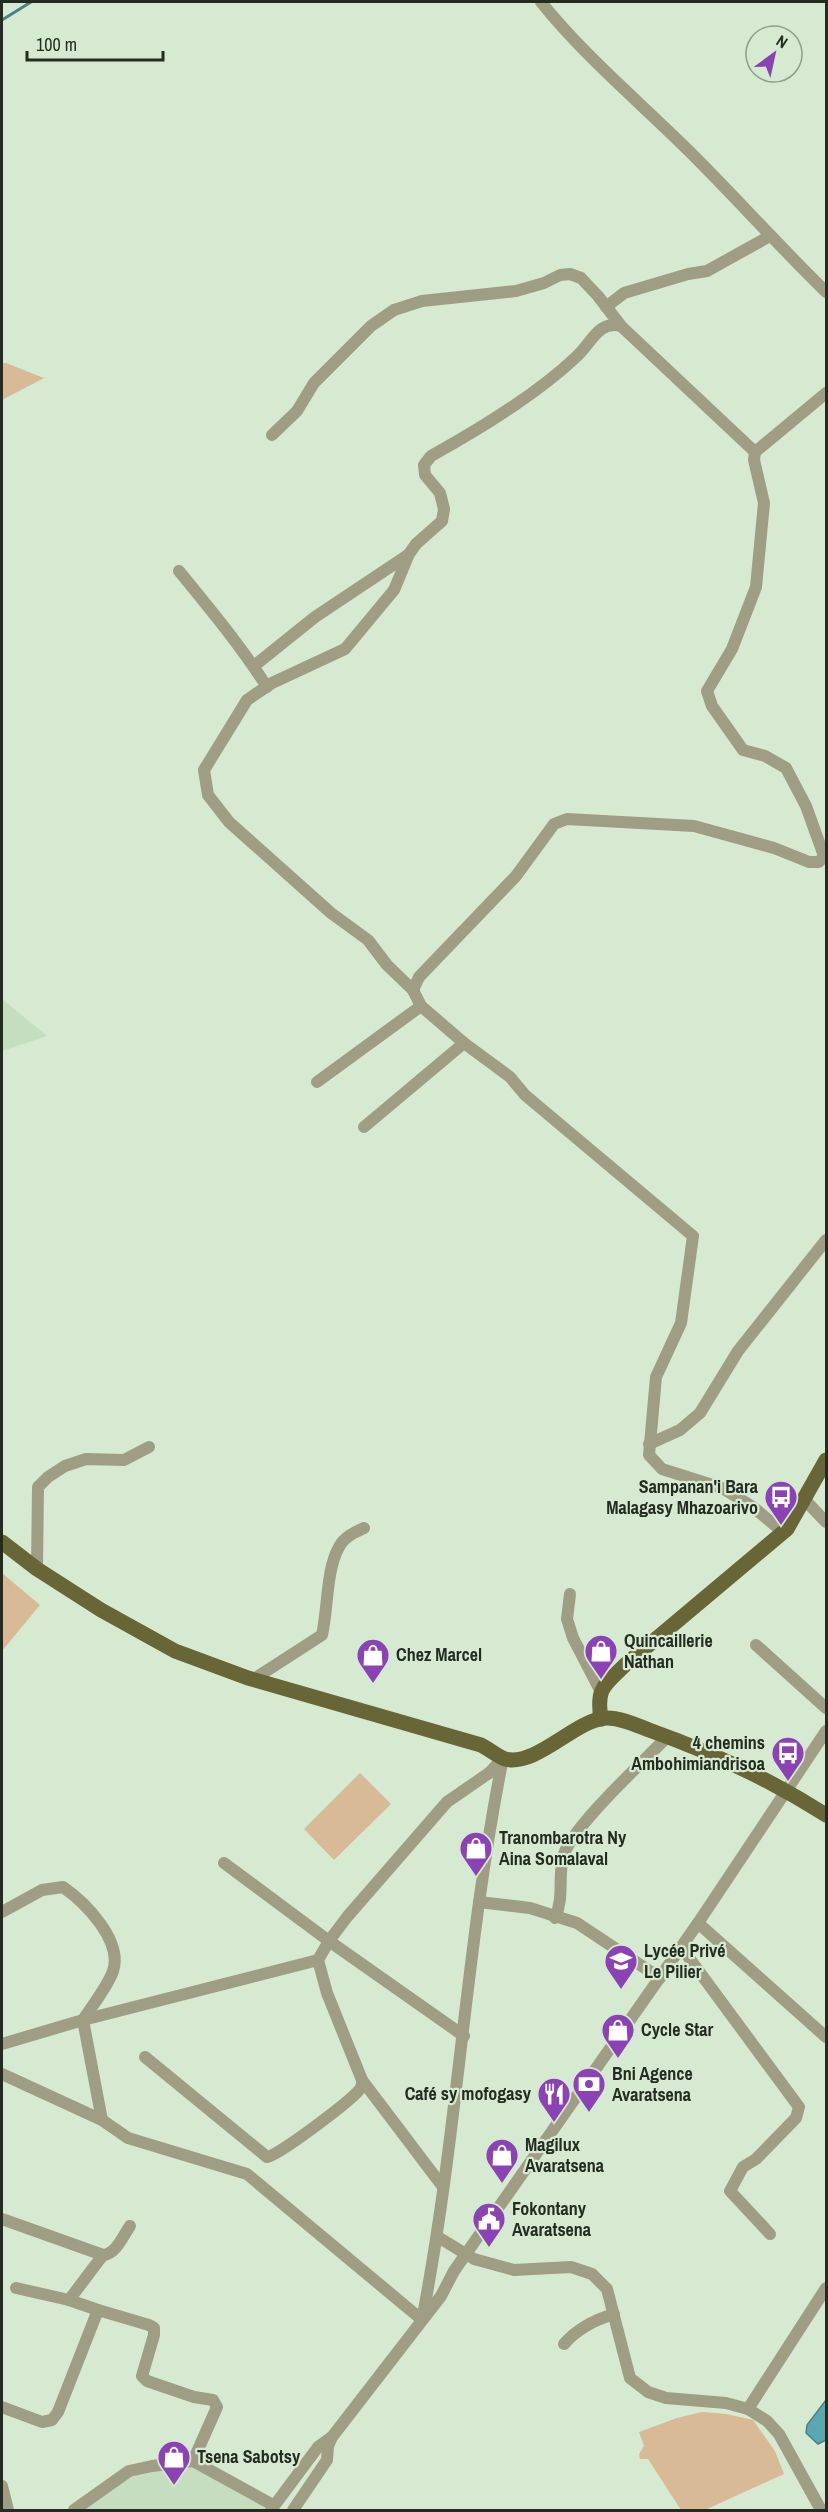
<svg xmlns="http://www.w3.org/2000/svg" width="828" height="2512" font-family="'Archivo Narrow',sans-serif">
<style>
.built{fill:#c6dec0}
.green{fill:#d9ba97}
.water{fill:#5aa7b2;stroke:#4a8287;stroke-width:1.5}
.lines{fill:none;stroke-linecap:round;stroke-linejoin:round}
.stream{stroke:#4a8287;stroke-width:3}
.minor{stroke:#9f9e85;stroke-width:12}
.major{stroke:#686537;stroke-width:15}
.labels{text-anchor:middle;stroke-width:4.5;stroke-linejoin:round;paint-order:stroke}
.poi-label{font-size:18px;font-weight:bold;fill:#242c22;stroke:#d5ead0;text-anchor:start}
</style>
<rect width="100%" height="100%" fill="#d5ead0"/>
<g class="built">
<polygon points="2,999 47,1036 2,1051"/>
<polygon points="192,2462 265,2503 264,2510 77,2510 139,2469"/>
</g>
<g class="green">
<polygon points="2,363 6,363 44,378 2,400"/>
<polygon points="2,1573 40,1605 2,1651"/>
<polygon points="360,1773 391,1804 334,1860 304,1829"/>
<polygon points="702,2412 726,2414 753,2420 775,2451 784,2474 705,2510 681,2510 648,2459 640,2459 639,2454 644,2446 639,2432 677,2418"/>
</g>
<polygon class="water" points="826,2400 826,2440 818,2444 806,2433 807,2425"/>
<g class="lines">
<polyline class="stream" points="2,20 31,2"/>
<g class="minor">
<path d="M541 2C586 58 642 104 692 154 738 200 780 247 826 292"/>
<polyline points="606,307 624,293 688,274 707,271 770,236"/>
<polyline points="272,435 297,411 314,383 371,326 394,310 422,301 516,291 544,283 560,275 570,274 581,278 598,296 621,326"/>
<path d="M755 452 621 326C598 320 591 344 576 357 537 394 478 430 431 456L424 465 425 475 440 493 444 509 442 521 416 544 409 554 394 590 345 649 272 683 247 700 204 770 208 795 229 822 331 913 368 940 387 965 413 990 421 1006 464 1043 510 1077 525 1095 693 1236 681 1323 656 1377 649 1455 662 1469 722 1488 753 1507 783 1532"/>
<path d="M179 571C210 609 241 646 267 687"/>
<polyline points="254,666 315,617 408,555"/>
<polyline points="413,990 419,977 516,876 554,824 567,819 694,826 774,848 809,862 819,862 824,856 806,806 786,768 765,756 743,750 712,706 707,691 732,649 756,587 764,503 754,460 755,452 826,393"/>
<polyline points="317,1082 421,1006"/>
<polyline points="364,1127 464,1043"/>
<polyline points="649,1444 680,1430 700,1413 738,1351 826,1240"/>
<polyline points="803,1498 826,1522"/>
<polyline points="37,1569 38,1487 48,1477 65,1466 86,1459 124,1460 149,1447"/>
<polyline points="570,1594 567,1619 573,1638 600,1690"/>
<polyline points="756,1645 826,1708"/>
<path d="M254 1679 322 1635C328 1609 326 1570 339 1547 344 1537 355 1532 364 1528"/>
<polyline points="224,1863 329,1941 464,2036"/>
<polyline points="479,1902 530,1908 577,1923 660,1978"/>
<path d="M2 1912 42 1890 63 1887C86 1903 123 1941 113 1971 108 1986 92 2006 83 2020L102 2120"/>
<path d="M555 1918C565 1896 557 1874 564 1854 575 1824 643 1762 668 1736"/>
<polyline points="698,1923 826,2037"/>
<polyline points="681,1947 799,2107 796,2118 756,2159 743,2167 730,2191 770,2234"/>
<polyline points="2,2044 83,2020 318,1960"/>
<path d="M145 2057 267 2157C278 2156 352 2100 360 2089 362 2087 362 2084 362 2080"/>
<polyline points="2,2074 102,2120 128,2138 247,2174 421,2319"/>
<polyline points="443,2187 362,2080 327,1993 318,1960 329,1941 347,1917 447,1802 489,1773 503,1758"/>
<polyline points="2,2219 103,2255 69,2300 98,2310"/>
<polyline points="438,2237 474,2259 514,2270 571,2267 592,2274 607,2289 630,2378 648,2392 666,2398 726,2403 748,2409 767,2421 779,2434 821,2510"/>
<path d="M103 2255C116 2254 123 2236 130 2226"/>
<polyline points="16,2288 69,2300"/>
<path d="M423 2315C458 2131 466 1942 503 1758"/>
<path d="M564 2344C577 2329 594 2320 614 2314"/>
<polyline points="2,2407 42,2422 52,2420 58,2412 98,2310 149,2325 154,2328 154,2335 142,2376 147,2381 194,2397 213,2400 217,2407 193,2461"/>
<polyline points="748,2409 826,2288"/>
<polyline points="2,2486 8,2510"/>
<polyline points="74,2510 129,2471 152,2466 193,2461 273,2505"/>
<polyline points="271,2510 318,2447 332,2437"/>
<polyline points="293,2510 327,2460 328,2446 332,2437 441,2296 454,2271 698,1923 826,1731"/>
</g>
<g class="major">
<path d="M2 1542 37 1569 101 1610 175 1651 248 1678 481 1745C489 1749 497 1756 505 1759 536 1767 574 1721 605 1718 619 1717 636 1725 649 1730 711 1752 771 1780 826 1815"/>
<path d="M601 1719C596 1688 604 1686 625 1665L787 1529 826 1460"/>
</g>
</g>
<defs>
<symbol id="bus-pin" viewBox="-11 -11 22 30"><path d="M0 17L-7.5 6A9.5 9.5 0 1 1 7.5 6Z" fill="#8b42b5" stroke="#d5ead0"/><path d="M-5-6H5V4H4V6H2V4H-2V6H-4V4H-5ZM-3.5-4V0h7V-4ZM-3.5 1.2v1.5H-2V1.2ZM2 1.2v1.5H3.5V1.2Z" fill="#fff"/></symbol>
<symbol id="shop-pin" viewBox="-11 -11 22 30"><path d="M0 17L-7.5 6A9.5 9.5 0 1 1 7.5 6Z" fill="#8b42b5" stroke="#d5ead0"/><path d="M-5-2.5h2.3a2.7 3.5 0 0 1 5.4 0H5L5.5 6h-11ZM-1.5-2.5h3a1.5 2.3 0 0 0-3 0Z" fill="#fff"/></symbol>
<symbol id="school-pin" viewBox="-11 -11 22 30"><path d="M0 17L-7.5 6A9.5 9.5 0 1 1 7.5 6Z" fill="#8b42b5" stroke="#d5ead0"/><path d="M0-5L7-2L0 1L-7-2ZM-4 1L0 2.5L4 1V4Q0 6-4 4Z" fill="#fff"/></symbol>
<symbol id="bank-pin" viewBox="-11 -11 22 30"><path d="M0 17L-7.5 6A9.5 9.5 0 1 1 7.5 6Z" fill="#8b42b5" stroke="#d5ead0"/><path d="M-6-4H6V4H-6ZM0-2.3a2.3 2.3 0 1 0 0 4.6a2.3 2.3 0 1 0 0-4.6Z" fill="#fff"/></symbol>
<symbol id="restaurant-pin" viewBox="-11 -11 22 30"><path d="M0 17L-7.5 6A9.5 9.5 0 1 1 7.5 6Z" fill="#8b42b5" stroke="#d5ead0"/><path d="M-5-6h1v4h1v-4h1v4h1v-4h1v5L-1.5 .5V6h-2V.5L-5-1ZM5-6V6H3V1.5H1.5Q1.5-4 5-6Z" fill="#fff"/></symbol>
<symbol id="civic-pin" viewBox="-11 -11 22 30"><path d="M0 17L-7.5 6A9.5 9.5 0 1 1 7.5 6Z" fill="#8b42b5" stroke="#d5ead0"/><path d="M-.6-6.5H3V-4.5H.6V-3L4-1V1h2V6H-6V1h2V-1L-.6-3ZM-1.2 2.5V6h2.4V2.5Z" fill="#fff"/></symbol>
</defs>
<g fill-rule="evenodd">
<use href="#bus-pin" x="762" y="1478" width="38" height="52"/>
<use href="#shop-pin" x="582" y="1632" width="38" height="52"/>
<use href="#shop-pin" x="354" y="1636" width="38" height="52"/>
<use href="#bus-pin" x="769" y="1734" width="38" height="52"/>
<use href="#shop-pin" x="457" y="1829" width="38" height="52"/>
<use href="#school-pin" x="602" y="1942" width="38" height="52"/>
<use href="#shop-pin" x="599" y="2011" width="38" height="52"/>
<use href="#bank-pin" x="570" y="2065" width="38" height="52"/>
<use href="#restaurant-pin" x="535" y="2075" width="38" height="52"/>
<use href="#shop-pin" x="483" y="2136" width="38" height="52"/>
<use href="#civic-pin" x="470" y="2200" width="38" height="52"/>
<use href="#shop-pin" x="155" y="2438" width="38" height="52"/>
</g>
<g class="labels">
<g class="poi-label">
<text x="758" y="1493" text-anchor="end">Sampanan'i Bara<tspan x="758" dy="21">Malagasy Mhazoarivo</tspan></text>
<text x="624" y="1647">Quincaillerie<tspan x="624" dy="21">Nathan</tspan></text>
<text x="396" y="1661">Chez Marcel</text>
<text x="765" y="1749" text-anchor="end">4 chemins<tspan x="765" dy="21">Ambohimiandrisoa</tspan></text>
<text x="499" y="1844">Tranombarotra Ny<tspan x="499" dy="21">Aina Somalaval</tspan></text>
<text x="644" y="1957">Lycée Privé<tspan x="644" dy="21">Le Pilier</tspan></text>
<text x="641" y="2036">Cycle Star</text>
<text x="612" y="2080">Bni Agence<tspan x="612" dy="21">Avaratsena</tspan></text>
<text x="531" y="2100" text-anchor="end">Café sy mofogasy</text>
<text x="525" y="2151">Magilux<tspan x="525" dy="21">Avaratsena</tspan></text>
<text x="512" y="2215">Fokontany<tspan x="512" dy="21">Avaratsena</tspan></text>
<text x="197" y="2463">Tsena Sabotsy</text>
</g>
</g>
<rect width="828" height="2512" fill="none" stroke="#242c22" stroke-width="6"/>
<g transform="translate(774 54) rotate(33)"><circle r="28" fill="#d5ead0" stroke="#8e9e8a" stroke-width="1.5"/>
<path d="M0-4.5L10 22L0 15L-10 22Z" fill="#8b42b5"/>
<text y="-9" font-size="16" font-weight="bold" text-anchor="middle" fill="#242c22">N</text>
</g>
<path d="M27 51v9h136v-9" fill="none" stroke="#242c22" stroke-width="3"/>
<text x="36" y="51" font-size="18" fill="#242c22" stroke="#d5ead0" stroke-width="4.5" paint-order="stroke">100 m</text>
</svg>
